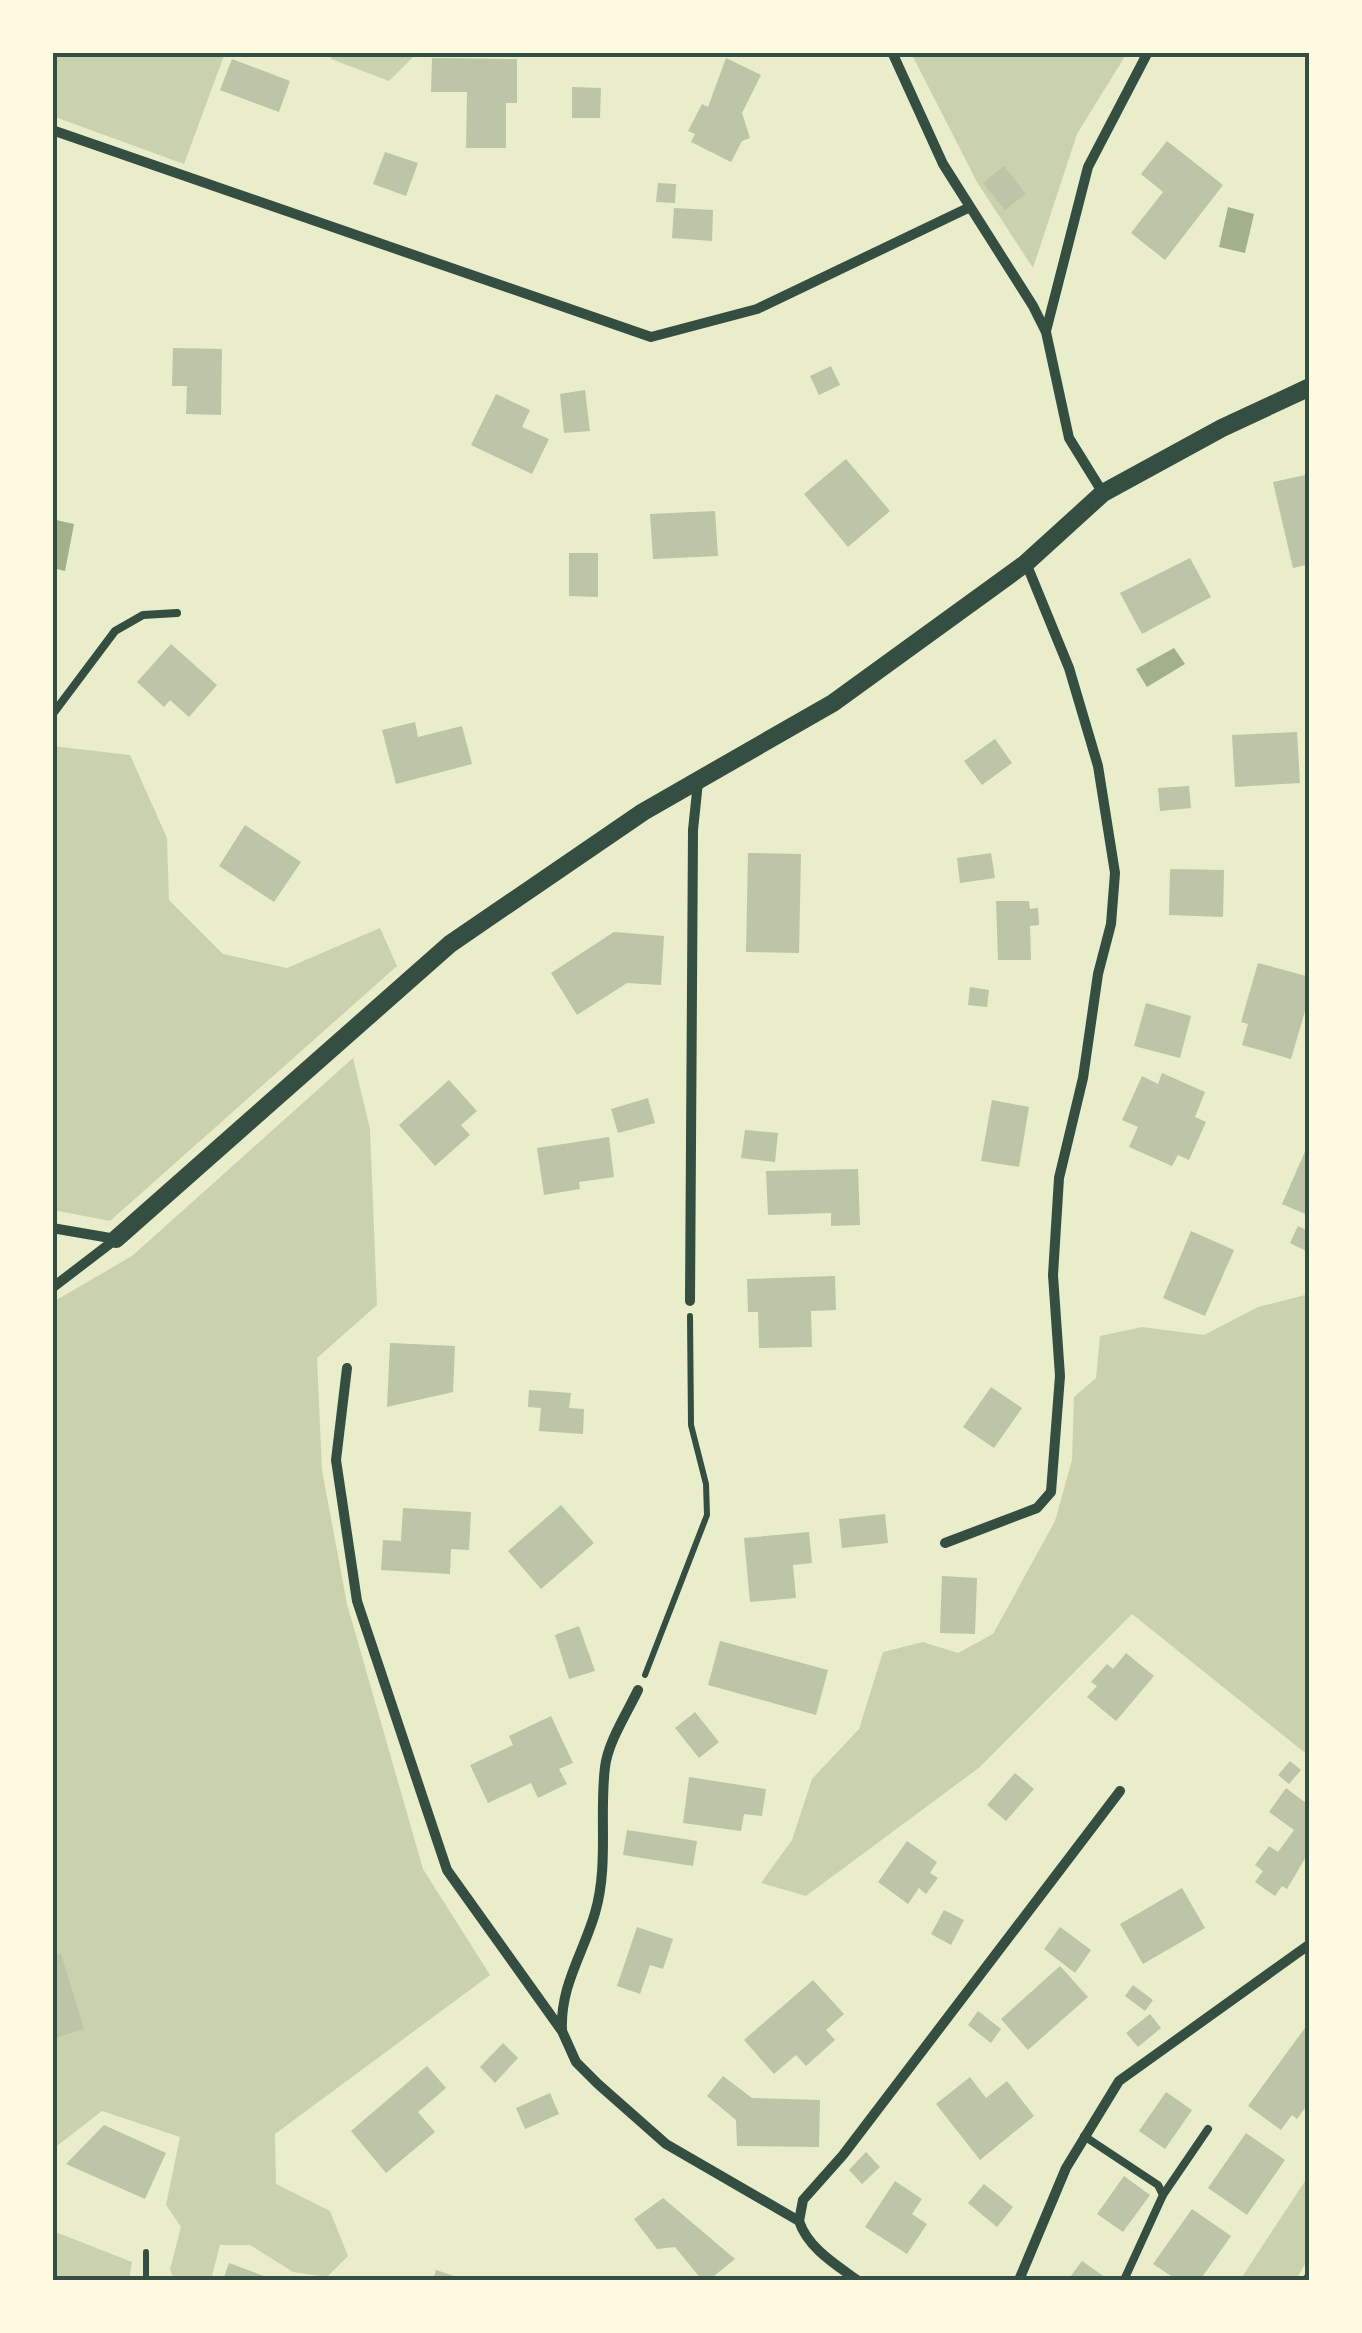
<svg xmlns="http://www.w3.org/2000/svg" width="1362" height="2333" font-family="'Space Grotesk',sans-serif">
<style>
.green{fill:#cad2ad}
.water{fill:#a3b18a}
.building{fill:#bcc5a7}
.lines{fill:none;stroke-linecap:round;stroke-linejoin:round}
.path{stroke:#344e41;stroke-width:6}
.service{stroke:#344e41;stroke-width:8}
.minor{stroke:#344e41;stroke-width:10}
.tertiary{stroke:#344e41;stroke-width:18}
.neatline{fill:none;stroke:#344e41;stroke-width:4}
</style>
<rect width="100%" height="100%" fill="#e9edc9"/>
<g class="green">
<polygon points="53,52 225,53 184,164 55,117"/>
<polygon points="333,53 333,52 417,53 389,81 331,59"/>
<polygon points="911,53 1127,53 1077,134 1033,268 977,182"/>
<polygon points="52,746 130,755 167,838 169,900 223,954 287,968 380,928 397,966 110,1221 53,1210"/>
<polygon points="353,1058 370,1129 377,1305 317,1358 322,1470 347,1604 423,1869 490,1975 275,2134 276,2184 330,2211 348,2256 327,2277 293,2272 250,2245 220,2245 211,2280 174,2280 170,2269 181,2227 166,2205 180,2137 102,2111 53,2149 53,1302 132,1256"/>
<polygon points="1309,1294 1309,1756 1132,1614 980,1767 806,1896 761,1883 792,1840 812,1779 859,1729 883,1652 923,1642 958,1653 993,1634 1055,1521 1072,1460 1074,1397 1096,1378 1100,1336 1142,1327 1204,1335 1258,1307"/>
<polygon points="1309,2175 1309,2257 1296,2280 1240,2280"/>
<polygon points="53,2231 132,2262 129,2280 53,2280"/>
</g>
<g class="water">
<polygon points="1228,207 1254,214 1245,253 1219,247"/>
<polygon points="56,520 74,524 65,571 53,568"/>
<polygon points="1174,648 1185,664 1147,687 1136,669"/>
</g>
<g class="building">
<polygon points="432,58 517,59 517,103 506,103 506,148 466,148 467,92 431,92"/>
<polygon points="726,58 761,75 742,113 750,138 742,141 731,162 691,142 695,134 688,131 702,104 708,107"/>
<polygon points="232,59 290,81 279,112 220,90"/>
<polygon points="572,87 601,88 600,118 572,118"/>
<polygon points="1167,141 1223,185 1165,260 1131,233 1163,192 1141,174"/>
<polygon points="385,152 418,163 406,196 373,184"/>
<polygon points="1004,166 1026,194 1005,210 983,183"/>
<polygon points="658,183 676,184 675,203 656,202"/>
<polygon points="674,208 713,210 712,241 672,238"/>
<polygon points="173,348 222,349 221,415 186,414 187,386 172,386"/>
<polygon points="831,366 840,385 819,395 810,376"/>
<polygon points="585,390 590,431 564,433 560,394"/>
<polygon points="496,394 530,410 522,427 549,439 532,474 471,445"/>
<polygon points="846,459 890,511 848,547 804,494"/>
<polygon points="1310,474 1310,564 1293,568 1273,482"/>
<polygon points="715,511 718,556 653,559 650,514"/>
<polygon points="569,553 598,553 598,597 569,596"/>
<polygon points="1190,558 1211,597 1142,634 1120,593"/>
<polygon points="171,644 217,685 189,717 170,700 164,707 137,682"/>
<polygon points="415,722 418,737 462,726 472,764 396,784 382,730"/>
<polygon points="1297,732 1300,783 1235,787 1232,735"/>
<polygon points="995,739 1012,763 982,785 964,761"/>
<polygon points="1189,786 1191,808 1160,811 1158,788"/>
<polygon points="245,825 301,862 274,902 219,866"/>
<polygon points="748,853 801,854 799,953 746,952"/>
<polygon points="991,853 995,878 960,883 957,858"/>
<polygon points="1170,869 1224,870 1223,917 1169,915"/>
<polygon points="996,901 1029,901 1030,909 1038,908 1039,925 1030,926 1031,960 998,960"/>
<polygon points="614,932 664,936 661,985 627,983 577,1015 551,973"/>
<polygon points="1258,963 1310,977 1310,994 1291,1059 1242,1045 1248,1024 1241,1022"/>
<polygon points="970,987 989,990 987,1007 968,1005"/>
<polygon points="1146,1003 1191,1016 1180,1058 1134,1046"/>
<polygon points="1162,1073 1205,1092 1195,1117 1206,1122 1189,1160 1178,1155 1172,1166 1129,1147 1138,1127 1122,1120 1142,1076 1158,1084"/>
<polygon points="449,1080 477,1111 461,1125 470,1135 435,1166 399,1125"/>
<polygon points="648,1098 655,1123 618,1133 611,1109"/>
<polygon points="992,1100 1029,1107 1019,1167 981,1161"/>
<polygon points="745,1130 778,1133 775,1162 741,1158"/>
<polygon points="609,1137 614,1177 579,1182 580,1189 544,1195 537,1148"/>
<polygon points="1310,1140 1310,1216 1282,1204"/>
<polygon points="858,1169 860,1225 831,1226 831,1213 768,1215 766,1171"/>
<polygon points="1298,1226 1310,1232 1310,1253 1290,1243"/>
<polygon points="1191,1231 1234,1250 1205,1316 1163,1298"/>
<polygon points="835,1276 836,1310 811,1311 812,1347 759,1348 758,1312 748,1312 747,1279"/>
<polygon points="390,1343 455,1346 453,1392 387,1407"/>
<polygon points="991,1387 1022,1408 994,1448 963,1427"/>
<polygon points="529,1390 571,1393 569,1408 584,1409 583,1434 539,1431 541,1408 528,1407"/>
<polygon points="561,1505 594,1543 541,1589 508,1551"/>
<polygon points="403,1508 471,1512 469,1550 451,1549 450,1574 381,1570 383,1540 401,1541"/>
<polygon points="885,1514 888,1543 842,1548 839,1519"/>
<polygon points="809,1532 812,1563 793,1565 796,1598 750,1602 744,1538"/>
<polygon points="942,1576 977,1578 975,1634 940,1633"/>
<polygon points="579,1626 595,1671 569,1679 555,1635"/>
<polygon points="720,1641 828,1670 816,1715 708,1685"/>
<polygon points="1126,1653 1154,1676 1116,1721 1087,1697 1097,1686 1091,1682 1107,1664 1113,1669"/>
<polygon points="695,1712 719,1742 699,1758 675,1728"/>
<polygon points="551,1716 573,1763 559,1769 567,1784 538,1798 531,1783 488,1803 470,1765 513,1745 509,1736"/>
<polygon points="1290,1761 1301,1770 1289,1784 1278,1775"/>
<polygon points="1015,1773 1034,1789 1006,1821 987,1805"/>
<polygon points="689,1777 766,1789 762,1816 744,1814 741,1831 683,1823"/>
<polygon points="1286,1788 1310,1806 1310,1850 1287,1889 1282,1886 1275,1896 1255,1882 1263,1871 1255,1865 1269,1846 1278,1852 1294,1830 1269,1812"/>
<polygon points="627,1830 697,1841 693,1866 623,1855"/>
<polygon points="907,1841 937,1862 930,1873 938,1878 926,1894 919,1888 908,1904 878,1882"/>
<polygon points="1182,1888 1205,1928 1143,1964 1120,1924"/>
<polygon points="944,1910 964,1920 951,1945 931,1934"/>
<polygon points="637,1927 673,1939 663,1969 650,1965 640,1994 617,1986"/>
<polygon points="1060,1927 1091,1950 1075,1973 1044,1949"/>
<polygon points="61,1954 84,2029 52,2039 52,1957"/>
<polygon points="1060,1966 1088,1997 1028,2050 1001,2019"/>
<polygon points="813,1980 844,2014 826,2030 835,2040 806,2066 796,2055 774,2074 744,2040"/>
<polygon points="1133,1985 1153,2000 1145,2011 1125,1996"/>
<polygon points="978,2011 1001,2029 991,2043 968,2025"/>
<polygon points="1150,2014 1161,2028 1138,2047 1126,2033"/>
<polygon points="1310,2021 1310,2101 1297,2119 1292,2115 1281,2130 1248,2106"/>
<polygon points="503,2043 518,2058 495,2083 480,2067"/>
<polygon points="427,2066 446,2088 418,2112 435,2132 386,2173 351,2131"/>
<polygon points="723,2076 752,2098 820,2100 819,2147 737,2146 736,2120 707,2096"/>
<polygon points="970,2077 986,2098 1007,2081 1034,2116 980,2160 936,2104"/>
<polygon points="1166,2092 1192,2110 1165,2149 1139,2131"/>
<polygon points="550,2093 559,2114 525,2129 516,2108"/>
<polygon points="104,2125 166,2153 145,2199 66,2164"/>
<polygon points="1246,2133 1285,2160 1247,2215 1208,2188"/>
<polygon points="866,2152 880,2167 862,2184 849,2170"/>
<polygon points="1124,2176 1150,2195 1123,2232 1097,2214"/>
<polygon points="895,2181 922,2199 912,2214 927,2224 907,2254 865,2227"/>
<polygon points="984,2184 1013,2207 997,2227 968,2203"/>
<polygon points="663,2198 735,2259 709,2280 702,2280 675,2247 657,2249 634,2219"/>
<polygon points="1192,2209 1231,2236 1200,2280 1177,2280 1153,2264"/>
<polygon points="1082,2261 1109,2280 1068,2280"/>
<polygon points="229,2263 275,2280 223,2280"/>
<polygon points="436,2270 466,2280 433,2280"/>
</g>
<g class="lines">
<g class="path">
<polyline points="645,1675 707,1515 706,1484 691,1425 690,1316"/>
<polyline points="146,2252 146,2280"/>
</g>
<g class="service">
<polyline points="52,715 115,631 143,615 177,613"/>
<polyline points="1084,2136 1158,2185 1163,2195 1124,2280"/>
<polyline points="1163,2195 1208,2129"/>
</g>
<g class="minor">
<polyline points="892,52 943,164 1033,306 1046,332 1069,438 1103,493"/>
<polyline points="52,130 651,337 757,309 968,208"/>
<polyline points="1046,331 1088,167 1148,52"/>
<polyline points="52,1228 116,1239"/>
<polyline points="52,1288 116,1239"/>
<polyline points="690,1301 693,830 698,782"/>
<path d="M347 1368 336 1460 357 1601 447 1870 562 2031 576 2062 598 2084 666 2144 799 2221C808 2248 835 2264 857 2280"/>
<polyline points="945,1543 1037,1508 1051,1492 1060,1376 1053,1275 1059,1178 1083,1078 1098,974 1111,924 1115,873 1098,766 1069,668 1026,563"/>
<path d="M562 2030C560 1986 583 1954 595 1913 609 1865 599 1816 605 1767 608 1742 627 1713 638 1690"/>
<polyline points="799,2221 803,2200 843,2155 1120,1791"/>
<polyline points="1019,2280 1066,2168 1119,2081 1310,1944"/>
<polyline points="1307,2280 1310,2276"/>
</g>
<polyline class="tertiary" points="116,1239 450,944 643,812 833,703 1026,563 1103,493 1222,428 1310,387"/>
</g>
<rect width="1362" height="2333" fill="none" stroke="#fefae0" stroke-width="110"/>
<rect x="55" y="55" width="1252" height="2223" class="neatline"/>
</svg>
